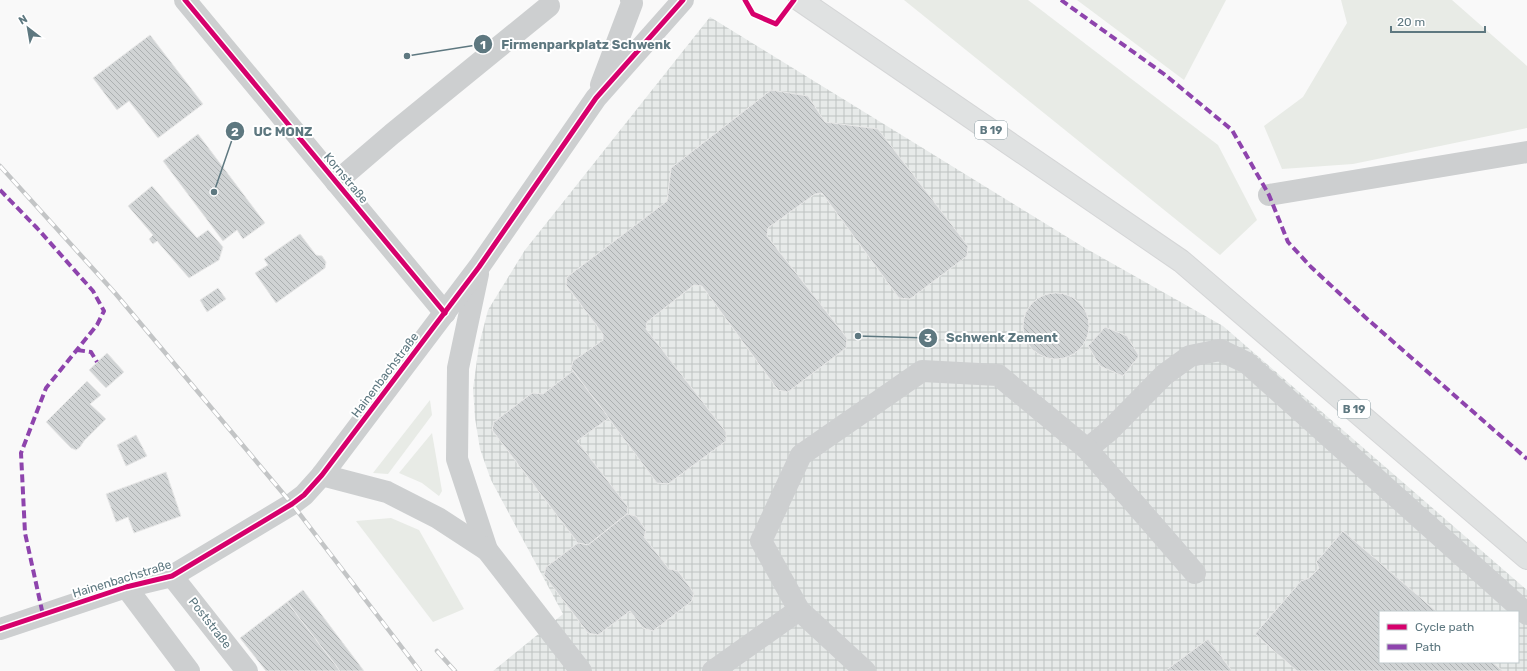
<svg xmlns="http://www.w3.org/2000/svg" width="1527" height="671" font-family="Rubik,sans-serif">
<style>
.industrial{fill:url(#industrial-grid);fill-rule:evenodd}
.green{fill:#e8ebe6}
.building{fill:url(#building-back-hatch);stroke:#e8e8e8}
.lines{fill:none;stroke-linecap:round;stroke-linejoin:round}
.major-casing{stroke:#d5d6d7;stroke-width:24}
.minor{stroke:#cdcfd0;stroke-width:22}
.major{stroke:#e0e2e2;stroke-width:22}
.rail-casing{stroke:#c3c5c6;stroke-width:4.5}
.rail{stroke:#fff;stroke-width:3;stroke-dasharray:9;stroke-linecap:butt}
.quiet{stroke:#8e44ad;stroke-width:4;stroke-dasharray:8 4;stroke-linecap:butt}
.cycleway-casing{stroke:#fff;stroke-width:8}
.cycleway{stroke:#d6006c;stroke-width:5}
.labels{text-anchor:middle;stroke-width:4;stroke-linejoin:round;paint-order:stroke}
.shield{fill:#fff;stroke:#8ea0a6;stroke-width:1}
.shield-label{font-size:11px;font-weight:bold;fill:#5e7880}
.street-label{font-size:12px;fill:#5e7880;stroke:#fff}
.leader{fill:none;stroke:#5e7880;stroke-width:1.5}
.callout-dot{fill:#5e7880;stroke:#fff;stroke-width:1.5}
.mark-label{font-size:12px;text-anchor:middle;font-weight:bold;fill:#fff}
.callout-label{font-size:13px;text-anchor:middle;font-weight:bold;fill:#5e7880;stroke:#fff;stroke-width:4;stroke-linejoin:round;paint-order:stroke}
</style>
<defs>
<pattern id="industrial-grid" width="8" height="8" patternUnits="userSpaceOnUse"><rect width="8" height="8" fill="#e7eae9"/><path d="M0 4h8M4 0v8" fill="none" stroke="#bec2c2"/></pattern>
<pattern id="building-back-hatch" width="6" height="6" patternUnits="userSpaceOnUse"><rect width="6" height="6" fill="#d0d3d4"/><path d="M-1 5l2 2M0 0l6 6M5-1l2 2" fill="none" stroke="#acb0b1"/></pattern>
</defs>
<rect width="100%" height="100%" fill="#f9f9f9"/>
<path class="industrial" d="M710 17 1085 248 1223 326 1527 590V671H493L563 614 491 480 480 449 475 418 473 389 479 345 488 310 525 250ZM1380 612H1518V662H1380Z"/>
<g class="green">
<polygon points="904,0 1028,0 1218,145 1257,220 1220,255"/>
<polygon points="1077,0 1226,0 1184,80"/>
<polygon points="1341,0 1452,0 1527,66 1527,128 1353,164 1282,169 1264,126 1303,97 1347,23"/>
<polygon points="430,400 432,415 388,474 373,473"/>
<polygon points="432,433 442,491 439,496 422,483 399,473"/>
<polygon points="391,518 419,530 464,609 433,622 356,521"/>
</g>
<g class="building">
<polygon points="150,35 203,104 158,138 129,101 117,110 93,78"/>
<polygon points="771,90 808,96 825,122 878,129 968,246 967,256 910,299 899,298 822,193 815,194 768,228 767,236 847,338 846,348 788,392 778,390 702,286 694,285 647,322 646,329 726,432 726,441 668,484 657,483 571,368 573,361 603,340 603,334 566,285 567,277 667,201 671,168"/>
<polygon points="198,134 265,223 243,239 237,230 223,241 163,161"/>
<polygon points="152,186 197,238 208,230 223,247 219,260 189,278 157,241 153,244 149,239 153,235 128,206"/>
<polygon points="300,234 316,255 322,256 326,262 325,268 276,303 255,273 268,265 264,259"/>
<polygon points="218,288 226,299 207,312 200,300"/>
<circle cx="1056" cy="326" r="33"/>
<polygon points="1105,327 1127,336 1139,356 1123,376 1100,366 1088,346"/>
<polygon points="107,353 124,372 106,388 89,370"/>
<polygon points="573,371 609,418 577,441 628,507 627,514 588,545 578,543 492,430 494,422 532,393 543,394"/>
<polygon points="87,381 101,395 90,404 106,419 84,441 80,447 76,450 71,448 46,422"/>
<polygon points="136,435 147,456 126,466 117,445"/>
<polygon points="166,472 181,516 134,533 128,517 116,522 106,494"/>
<polygon points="627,514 636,516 646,530 644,537 669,569 678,571 694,593 692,601 653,631 643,628 630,611 598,635 588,633 544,575 546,567 578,543 588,545"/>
<polygon points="1343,531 1437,612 1380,612 1380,662 1492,662 1503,671 1297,671 1255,634 1301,581 1309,578 1319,568 1316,562"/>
<polygon points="303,590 364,671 340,671 287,602"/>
<polygon points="287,602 340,671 266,671 240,638"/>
<polygon points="1208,639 1232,671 1165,671"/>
</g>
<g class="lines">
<defs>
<polyline id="major" points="800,0 1181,261 1527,558"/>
</defs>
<use href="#major" class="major-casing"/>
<g class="minor">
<polyline points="185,0 445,313"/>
<polyline points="601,85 632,3 631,0"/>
<polyline points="336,182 392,134 549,6"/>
<polyline points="1269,195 1527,152"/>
<polyline points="478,274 458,368 457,459 487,550 581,671"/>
<polyline points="1087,449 1109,431 1164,375 1190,356 1220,350 1247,363 1527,614"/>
<polyline points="322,475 387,492 438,518 487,550"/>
<polyline points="172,576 247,671"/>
<polyline points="126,587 189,671"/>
<polyline points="0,629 126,587 172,576 292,504 304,495 322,475 479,267 596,98 683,0"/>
<polyline points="713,671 799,610"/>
<polyline points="865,671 799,610 761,541 801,455 922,371 998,375 1087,449 1195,573"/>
</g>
<use href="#major" class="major"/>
<defs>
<g id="rail">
<polyline points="0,166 115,293 292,504 420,671"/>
<polyline points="437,651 455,671"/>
</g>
</defs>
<use href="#rail" class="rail-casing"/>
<use href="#rail" class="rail"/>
<g class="quiet">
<polyline points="1061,0 1164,74 1232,130 1269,195 1288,242 1311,267 1365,317 1527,459"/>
<polyline points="0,190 37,228 93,291 104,311 97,325 46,388 21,453 25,533 43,615"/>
<polyline points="77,350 91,352 97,362"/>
</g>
<defs>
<g id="cycleway">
<polyline points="185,0 445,313"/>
<polyline points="745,0 753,14 776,24 794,0"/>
<polyline points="0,629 126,587 172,576 292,504 304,495 322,475 479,267 596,98 683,0"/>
</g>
</defs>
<use href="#cycleway" class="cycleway-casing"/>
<use href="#cycleway" class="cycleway"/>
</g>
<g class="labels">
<g class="shield">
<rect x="975" y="121" width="32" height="18" rx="3"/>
<rect x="1338" y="400" width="32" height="18" rx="3"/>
</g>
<g class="shield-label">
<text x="991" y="134">B 19</text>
<text x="1354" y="413">B 19</text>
</g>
<g class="street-label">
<text transform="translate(346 178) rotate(50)" y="4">Kornstraße</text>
<text transform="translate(385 375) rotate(-53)" y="4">Hainenbachstraße</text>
<text transform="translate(122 579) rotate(-17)" y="4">Hainenbachstraße</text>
<text transform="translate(210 623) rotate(52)" y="4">Poststraße</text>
</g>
</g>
<path class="leader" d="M407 56L483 44M214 192L235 131M858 336L928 338"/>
<g class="callout-dot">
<circle cx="407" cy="56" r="4"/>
<circle cx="214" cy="192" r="4"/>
<circle cx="858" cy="336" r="4"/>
<circle cx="483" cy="44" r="10"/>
<circle cx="235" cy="131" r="10"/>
<circle cx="928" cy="338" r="10"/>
</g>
<g class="mark-label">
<text x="483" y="49">1</text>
<text x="235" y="136">2</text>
<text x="928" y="342">3</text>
</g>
<g class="callout-label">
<text x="586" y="49">Firmenparkplatz Schwenk</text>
<text x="283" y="136">UC MONZ</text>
<text x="1002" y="342">Schwenk Zement</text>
</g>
<rect x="1379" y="611" width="140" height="52" fill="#ffffff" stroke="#bfc9cc"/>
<rect x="1387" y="624" width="20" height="6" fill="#d6006c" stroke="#bfc9cc"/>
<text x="1415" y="631" font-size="12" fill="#5e7880">Cycle path</text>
<rect x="1387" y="644" width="20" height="6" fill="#8e44ad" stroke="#bfc9cc"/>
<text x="1415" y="651" font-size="12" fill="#5e7880">Path</text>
<g transform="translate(28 28) rotate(329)" stroke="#ffffff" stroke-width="3" paint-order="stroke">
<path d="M0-3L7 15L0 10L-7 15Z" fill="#5e7880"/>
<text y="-6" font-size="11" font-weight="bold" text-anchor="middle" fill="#5e7880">N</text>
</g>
<path d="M1391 26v6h94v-6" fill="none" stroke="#5e7880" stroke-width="2"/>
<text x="1397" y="26" font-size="12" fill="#5e7880" stroke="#ffffff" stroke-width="3" paint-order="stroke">20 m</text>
</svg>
